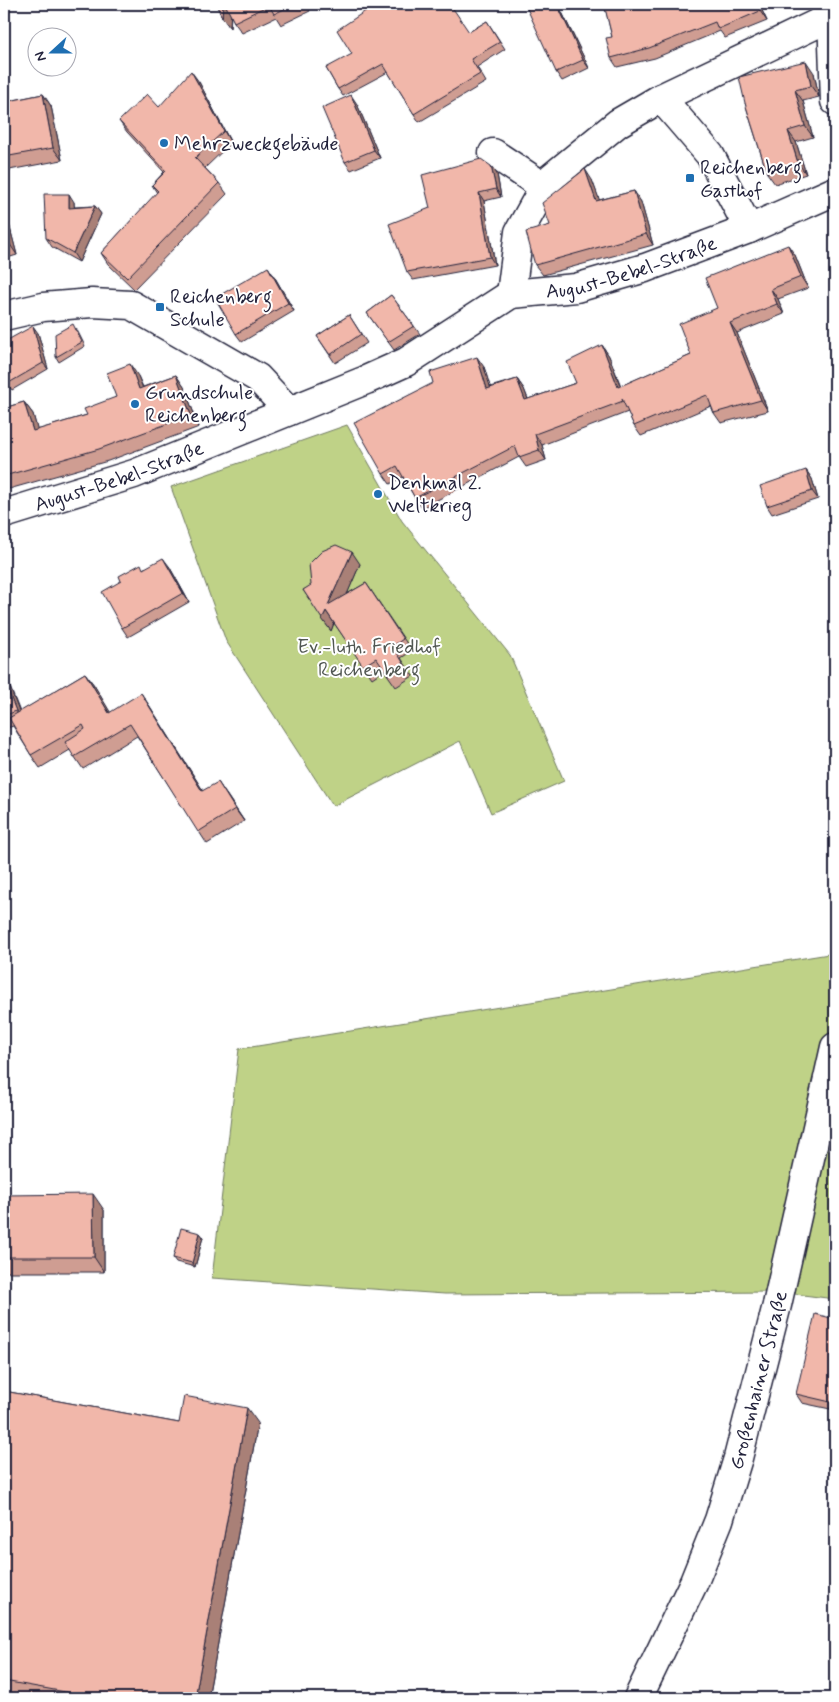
<svg xmlns="http://www.w3.org/2000/svg" width="839" height="1702" font-family="Mynerve,sans-serif">
<style>
.green{fill:#bfd287;stroke:#707a61}
.lines{fill:none;stroke-linecap:round;stroke-linejoin:round}
.minor-casing{stroke:#22223b;stroke-width:31}
.minor{stroke:#fff;stroke-width:28}
.wall{fill:#cf9d92;stroke:#22223b}
.shaded-wall{fill:#a98077;stroke:#22223b}
.building{fill:#f1b7aa;stroke:#22223b}
.poi-dot{fill:#1f6fb2;stroke:#fff;stroke-width:2}
.labels{text-anchor:middle;stroke-width:4;stroke-linejoin:round;paint-order:stroke}
.poi-label{font-size:20px;fill:#22223b;stroke:#fff;text-anchor:start}
.street-label{font-size:20px;fill:#22223b;stroke:#fff}
.park-label{font-size:20px;fill:#515752;stroke:#fff}
</style>
<rect width="100%" height="100%" fill="#fff"/>
<filter id="ink" filterUnits="userSpaceOnUse"><feTurbulence type="fractalNoise" baseFrequency=".02" numOctaves="2"/><feDisplacementMap in="SourceGraphic" scale="10" xChannelSelector="R" yChannelSelector="G"/><feConvolveMatrix kernelMatrix="1 2 1 2 8 2 1 2 1" color-interpolation-filters="sRGB"/></filter>
<g filter="url(#ink)">
<g class="green">
<polygon points="347,425 402,521 510,655 564,781 491,813 460,741 333,806 226,641 171,487"/>
<polygon points="835,953 835,1299 779,1292 445,1294 212,1278 239,1049"/>
</g>
<g class="lines">
<defs>
<g id="minor">
<polyline points="829,4 832,15 835,101"/>
<polyline points="661,98 710,155 749,229"/>
<polyline points="493,153 544,187"/>
<polyline points="511,294 519,232 544,187 552,177 618,123 661,98 835,15"/>
<polyline points="4,316 43,307 92,303 131,305 258,378 289,411"/>
<path id="s1" d="M4 514 134 474 366 380 406 362 511 294 576 288 645 268 749 229 835 191"/>
<path id="s2" d="M638 1698 694 1582 719 1520 738 1458 777 1305 835 1047"/>
</g>
</defs>
<use href="#minor" class="minor-casing"/>
<use href="#minor" class="minor"/>
</g>
<g class="wall">
<polygon points="216,4 306,4 310,11 281,25 276,17 242,33 234,22 231,15 230,28 222,17"/>
<polygon points="558,4 589,68 562,81 556,72"/>
<polygon points="600,4 759,4 767,21 725,38 720,31 655,58 617,67 611,58 612,37 605,7 602,7"/>
<polygon points="487,21 505,49 477,67 486,82 419,122 388,72 343,96 338,89 326,68 469,32"/>
<polygon points="814,73 819,97 803,101 813,137 796,142 806,174 775,184 767,173 745,103"/>
<polygon points="199,82 231,143 205,168 219,183 227,194 134,289 108,264 101,253 157,193 152,185 164,172 127,132 119,121 159,107"/>
<polygon points="43,94 51,106 62,160 4,171 4,102"/>
<polygon points="357,104 380,158 351,170 345,162"/>
<polygon points="491,166 497,174 501,197 484,201 495,265 413,280 407,272 430,208"/>
<polygon points="592,180 599,200 634,191 641,202 653,245 543,275 535,265 550,225"/>
<polygon points="74,202 74,207 95,206 101,214 79,262 52,247 46,238"/>
<polygon points="4,205 17,255 4,259"/>
<polygon points="795,255 808,288 778,299 784,314 737,333 768,411 721,423 714,413 711,406 641,436 634,426 628,412 542,445 546,460 526,467 519,457 422,508 415,498 403,477 390,484 383,474 433,383 484,367 490,387 517,379 524,389 528,399 576,383 602,345 609,356 621,386 691,355 717,308"/>
<polygon points="274,276 294,311 242,342 236,334"/>
<polygon points="391,295 420,334 394,350 367,313"/>
<polygon points="349,315 367,343 335,363 317,336"/>
<polygon points="76,328 85,346 59,362 56,357"/>
<polygon points="38,333 48,369 12,390 7,384"/>
<polygon points="176,375 184,387 199,427 108,461 9,489 4,481 4,408 24,402 33,414 37,430 87,415 116,397 138,376 143,387"/>
<polygon points="806,470 812,479 818,499 772,514 767,506"/>
<polygon points="360,564 347,594 366,583 412,651 401,658 413,676 396,687 384,670 372,678 334,623 331,631 303,590"/>
<polygon points="169,566 189,602 128,637 122,628 144,568"/>
<polygon points="4,672 20,712 85,673 94,685 110,713 149,705 203,791 226,794 244,821 207,844 137,736 83,769 70,750 40,768 31,755 13,726 4,729"/>
<polygon points="4,1195 104,1210 104,1272 4,1272"/>
<polygon points="200,1233 203,1237 195,1267 176,1262 173,1258"/>
<polygon points="835,1319 835,1410 802,1403 796,1394"/>
<polygon points="4,1391 179,1423 258,1423 208,1698 28,1698 4,1694"/>
</g>
<g class="shaded-wall">
<polygon points="223,4 226,4 231,11 230,28 222,17"/>
<polygon points="557,4 558,4 589,68 583,60"/>
<polygon points="757,4 759,4 767,21 760,11"/>
<polygon points="806,61 814,73 819,97 811,86"/>
<polygon points="191,71 199,82 231,143 224,131"/>
<polygon points="795,90 803,101 813,137 805,126"/>
<polygon points="43,94 51,106 62,160 53,148"/>
<polygon points="351,95 357,104 380,158 374,150"/>
<polygon points="788,131 796,142 806,174 798,163"/>
<polygon points="491,166 497,174 501,197 496,189"/>
<polygon points="585,169 592,180 604,212 596,201"/>
<polygon points="634,191 641,202 653,245 646,234"/>
<polygon points="479,193 484,201 495,265 490,257"/>
<polygon points="69,194 74,202 75,216 69,208"/>
<polygon points="4,205 17,255 9,243 4,224"/>
<polygon points="95,206 101,214 79,262 73,253"/>
<polygon points="788,245 795,255 808,288 801,277"/>
<polygon points="268,267 274,276 294,311 288,303"/>
<polygon points="771,289 778,299 784,314 777,304"/>
<polygon points="730,323 737,333 768,411 761,400"/>
<polygon points="33,326 38,333 48,369 43,363"/>
<polygon points="602,345 609,356 625,398 618,387"/>
<polygon points="477,357 484,367 494,399 487,389"/>
<polygon points="130,364 138,376 148,401 139,389"/>
<polygon points="176,375 184,387 199,427 191,415"/>
<polygon points="517,379 524,389 532,410 525,400"/>
<polygon points="24,402 33,414 41,443 33,431"/>
<polygon points="535,434 542,445 546,460 539,450"/>
<polygon points="806,470 812,479 818,499 812,491"/>
<polygon points="352,552 360,564 337,618 328,605"/>
<polygon points="163,558 169,566 189,602 183,593"/>
<polygon points="326,611 334,623 331,631 322,619"/>
<polygon points="4,672 23,722 16,711 4,681"/>
<polygon points="85,673 94,685 118,725 109,713"/>
<polygon points="141,693 149,705 211,803 202,791"/>
<polygon points="218,782 244,821 235,809"/>
<polygon points="93,1194 104,1210 104,1272 94,1257"/>
<polygon points="200,1233 203,1237 195,1267 192,1263"/>
<polygon points="247,1408 258,1423 208,1698 195,1698"/>
</g>
<g class="building">
<polygon points="216,4 223,4 222,17"/>
<polygon points="225,4 294,4 274,14 269,5 234,22"/>
<polygon points="376,4 450,4 469,32 487,21 500,42 471,59 480,74 414,114 383,64 338,89 326,68 352,54 337,30"/>
<polygon points="525,4 557,4 583,60 556,72"/>
<polygon points="604,4 757,4 760,11 718,29 715,22 649,48 611,58 606,38 612,37"/>
<polygon points="806,61 811,86 795,90 805,126 788,131 798,163 767,173 745,103 739,77"/>
<polygon points="191,71 224,131 195,158 219,183 127,278 101,253 158,191 152,185 166,171 119,121 147,94 159,107"/>
<polygon points="43,94 53,148 4,157 4,102"/>
<polygon points="351,95 374,150 345,162 322,108"/>
<polygon points="481,159 491,166 496,189 479,193 490,257 407,272 389,224 430,208 422,175"/>
<polygon points="585,169 596,201 634,191 646,234 535,265 526,232 550,225 542,203"/>
<polygon points="44,194 69,194 69,208 95,206 73,253 46,238"/>
<polygon points="4,224 9,243 4,244"/>
<polygon points="788,245 801,277 771,289 777,304 730,323 761,400 714,413 707,395 634,426 622,399 623,401 535,434 539,450 519,457 515,446 415,498 397,466 383,474 354,423 433,383 430,372 477,357 487,389 517,379 525,400 576,383 567,362 602,345 618,387 691,355 679,324 717,308 705,278"/>
<polygon points="268,267 288,303 236,334 215,298"/>
<polygon points="391,295 414,326 388,342 367,313"/>
<polygon points="349,315 361,334 330,355 317,336"/>
<polygon points="73,324 82,342 56,357 55,334"/>
<polygon points="33,326 43,363 7,384 4,377 4,342"/>
<polygon points="130,364 139,389 176,375 191,415 99,449 4,476 4,408 24,402 33,431 87,415 84,409 116,397 107,373"/>
<polygon points="806,470 812,491 767,506 760,486"/>
<polygon points="336,545 352,552 328,605 366,583 403,639 393,646 404,664 388,675 376,658 363,666 326,611 322,619 303,590 311,585 309,564 322,551"/>
<polygon points="163,558 183,593 122,628 102,592 121,581 119,576 141,564 143,569"/>
<polygon points="85,673 109,713 141,693 202,791 218,782 235,809 198,832 130,724 74,757 65,742 85,729 83,725 31,755 9,718"/>
<polygon points="4,681 16,711 4,716"/>
<polygon points="93,1194 94,1257 4,1257 4,1195"/>
<polygon points="181,1228 200,1233 192,1263 173,1258"/>
<polygon points="815,1314 835,1319 835,1403 796,1394"/>
<polygon points="4,1391 179,1423 184,1396 247,1408 195,1698 125,1698 104,1694 103,1698 99,1698 4,1681"/>
</g>
</g>
<g class="poi-dot">
<circle cx="164" cy="143" r="5"/>
<rect x="685" y="173" width="10" height="10" rx="2.5"/>
<rect x="155" y="302" width="10" height="10" rx="2.5"/>
<circle cx="135" cy="404" r="5"/>
<circle cx="378" cy="494" r="5"/>
</g>
<g class="labels">
<g class="poi-label">
<text x="174" y="150">Mehrzweckgebäude</text>
<text x="700" y="174">Reichenberg<tspan x="700" dy="23">Gasthof</tspan></text>
<text x="170" y="303">Reichenberg<tspan x="170" dy="23">Schule</tspan></text>
<text x="145" y="399">Grundschule<tspan x="145" dy="23">Reichenberg</tspan></text>
<text x="388" y="489">Denkmal 2.<tspan x="388" dy="23">Weltkrieg</tspan></text>
</g>
<g class="street-label">
<text dy="7" stroke="none"><textPath href="#s1" startOffset="679">August-Bebel-Straße</textPath></text>
<text dy="7" stroke="none"><textPath href="#s1" startOffset="121">August-Bebel-Straße</textPath></text>
<text dy="7" stroke="none"><textPath href="#s2" startOffset="341">Großenhainer Straße</textPath></text>
</g>
<g class="park-label">
<text x="369" y="653">Ev.-luth. Friedhof<tspan x="369" dy="23">Reichenberg</tspan></text>
</g>
</g>
<rect width="839" height="1702" fill="none" stroke="#fff" stroke-width="20"/>
<rect x="10" y="10" width="819" height="1682" fill="none" stroke="#22223b" stroke-width="2" filter="url(#ink)"/>
<g transform="translate(52 52) rotate(249)"><circle r="24" fill="#ffffff" stroke="#a7a7b1"/>
<path d="M0-4L9 19L0 12L-9 19Z" fill="#1f6fb2"/>
<text y="-8" font-size="14" font-weight="bold" text-anchor="middle" fill="#22223b">N</text>
</g>
</svg>
